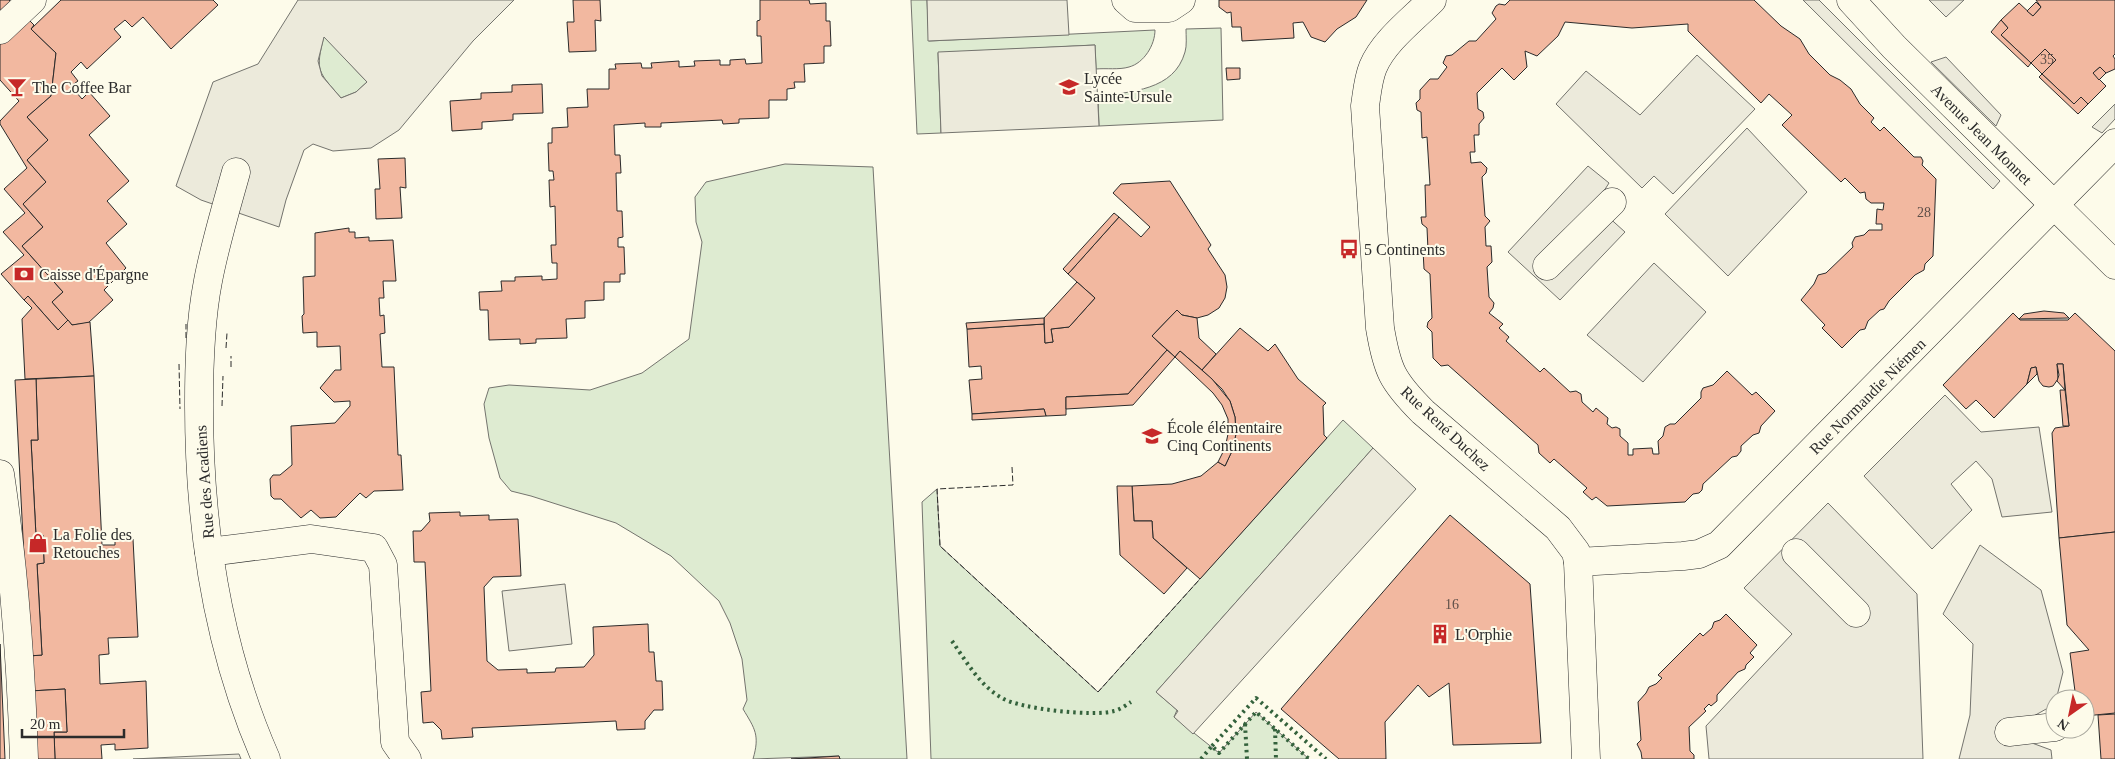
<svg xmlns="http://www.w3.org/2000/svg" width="2115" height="759" font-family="Georgia,serif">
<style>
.green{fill:#deebd1;stroke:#74746e}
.parking{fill:#eceadb;stroke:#74746e;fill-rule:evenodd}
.building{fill:#f2b8a0;stroke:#2b2b2b}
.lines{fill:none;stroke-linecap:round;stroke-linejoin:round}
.minor-casing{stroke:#2b2b2b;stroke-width:29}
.minor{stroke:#fdfbea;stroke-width:28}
.hedge{stroke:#34623c;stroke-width:4;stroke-dasharray:2.5 4;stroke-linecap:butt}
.fence{stroke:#2b2b2b;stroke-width:1;stroke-dasharray:6 2.5;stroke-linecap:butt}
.labels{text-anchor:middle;stroke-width:4;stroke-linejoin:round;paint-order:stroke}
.number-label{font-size:14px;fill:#5d4e48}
.poi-label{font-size:16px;fill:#2b2b2b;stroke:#fdfbea;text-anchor:start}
.street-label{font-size:16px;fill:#2b2b2b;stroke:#fdfbea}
</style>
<rect width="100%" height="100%" fill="#fdfbea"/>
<g class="green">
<path d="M911 0H927L929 41 1155 30C1155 45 1144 63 1129 67 1119 70 1106 68 1096 69L1095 45 938 53 941 133 917 134Z"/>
<path d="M1221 28 1223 120 1099 126 1098 97C1131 91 1174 91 1185 52 1187 46 1186 36 1186 29Z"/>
<path d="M324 36 367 82 356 92 341 98C318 71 315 72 324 36Z"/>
<path d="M785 164 873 167 907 759H840L839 756 753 759C760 735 755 729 743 709L747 700 742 659 730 623 719 601 671 556 616 523 531 496 511 491 500 478 489 438 484 404 489 388 509 385 590 390 642 373 689 339 702 242 696 222 695 197 706 182Z"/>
<polygon points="1343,420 1373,448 1156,692 1177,710 1174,717 1219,753 1256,712 1309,759 931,759 922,502 937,489 940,546 1098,692"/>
</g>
<g class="parking">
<path d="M298 0H514L473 41 399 130 371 148 333 151 313 144 304 150 286 200 279 227 201 200 176 186 213 82 258 64ZM324 37 367 82 356 92 341 98 322 76 318 61Z"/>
<polygon points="927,0 1067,0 1069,35 928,41"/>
<polygon points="1803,0 1819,0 2000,181 1993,189"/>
<polygon points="1929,0 1964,0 1946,17"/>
<polygon points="1095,45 1099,126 941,133 938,52"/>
<polygon points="1697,55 1755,109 1673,194 1654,176 1642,188 1556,104 1586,71 1640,115"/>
<polygon points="1946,57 2001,115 1996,126 1931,62"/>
<polygon points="2115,104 2115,119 2102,133 2092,127"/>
<polygon points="1747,128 1807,192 1728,276 1665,214"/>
<polygon points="1588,166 1609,183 1595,205 1625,232 1560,300 1508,252"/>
<polygon points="1654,263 1706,312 1643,382 1587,335"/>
<polygon points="1945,395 1981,432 2039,427 2052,512 2002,517 1992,479 1976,461 1951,484 1972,510 1932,549 1864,476"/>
<polygon points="1373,448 1416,489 1193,734 1174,717 1178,711 1156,692"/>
<polygon points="1828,503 1917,594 1923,759 1709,759 1706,726 1792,634 1744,588"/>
<polygon points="1980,545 2041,590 2063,672 2055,704 2032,717 2032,743 2051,750 2052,759 1959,759 1970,715 1973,644 1943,614"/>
<polygon points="565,584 572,644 509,651 502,591"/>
<polygon points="239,754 241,759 133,759"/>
</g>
<g class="building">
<polygon points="0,0 9,0 34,25 31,29 56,53 51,96 27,117 48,140 27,160 46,182 23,204 43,227 22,246 63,292 52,302 68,320 58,330 28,296 24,300 1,274 24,255 3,232 25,213 4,189 27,168 0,124 0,121 19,101 0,80"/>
<polygon points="61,0 213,0 218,5 171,49 143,17 132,27 125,20 114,29 121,37 87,69 81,62 71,72 78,81 71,86 82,99 89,92 110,116 89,135 129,181 107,201 127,224 106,243 126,268 104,290 113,300 88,323 72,325 52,302 63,292 22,246 43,227 23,204 46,182 27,160 48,140 27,117 51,96 56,53 31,29"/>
<polygon points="573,0 600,0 601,21 595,20 596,51 569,52 567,22 574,22"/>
<polygon points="760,0 809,0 810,4 826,3 826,21 830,21 831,46 824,46 824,63 804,64 805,82 794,82 795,88 787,89 787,100 769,100 769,118 739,119 739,123 723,124 722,120 661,123 661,127 645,127 645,123 614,125 615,155 620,155 621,173 616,173 617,211 622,211 623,237 618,238 618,247 624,247 625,274 620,274 620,282 604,282 604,300 585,301 585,318 566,319 567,338 536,339 536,343 520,344 520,339 489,340 488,310 480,310 479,292 502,291 501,281 515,281 515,277 542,276 542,280 557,279 557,263 552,263 551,245 556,245 555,206 550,207 549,180 554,180 553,171 549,171 548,143 552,143 552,128 568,127 567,108 588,107 587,89 609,89 609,69 616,69 615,64 641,63 642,68 652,68 651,63 679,61 679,67 695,66 694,61 720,60 720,65 730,65 730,60 745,59 746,64 762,63 761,36 757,36 757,21 760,20"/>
<polygon points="1219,0 1367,0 1356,17 1337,29 1325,42 1311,37 1303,22 1293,23 1294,38 1242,41 1241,27 1232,27 1231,12 1227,13 1219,7"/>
<polygon points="1510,0 1754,0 1781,26 1800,39 1809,54 1830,75 1840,80 1851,89 1860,104 1874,118 1871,122 1880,131 1884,127 1914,157 1921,157 1923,161 1922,165 1936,179 1933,256 1925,264 1924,270 1915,275 1889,301 1884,309 1880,310 1868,321 1865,329 1860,330 1842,348 1822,328 1825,325 1801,300 1814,284 1818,275 1826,273 1853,247 1852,243 1855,237 1864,235 1869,230 1882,230 1882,224 1876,224 1877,209 1883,210 1884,203 1871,203 1866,199 1865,192 1860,193 1845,178 1841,182 1782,125 1792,115 1769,94 1761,103 1688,31 1688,24 1632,28 1565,22 1558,36 1537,56 1525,51 1527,67 1514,80 1502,68 1477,93 1478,109 1483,112 1484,118 1479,124 1479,135 1474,135 1475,152 1470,152 1471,163 1481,162 1487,168 1486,173 1482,177 1485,216 1490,221 1485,227 1486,246 1491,246 1492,262 1487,267 1489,297 1494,303 1493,308 1489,313 1503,324 1499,328 1509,337 1506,341 1540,372 1544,368 1570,392 1576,391 1581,394 1582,402 1593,412 1596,408 1608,418 1607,424 1612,428 1616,427 1620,429 1620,436 1628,443 1628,455 1633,455 1633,449 1652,448 1653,454 1659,454 1658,441 1663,436 1665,427 1670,424 1675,424 1701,398 1701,392 1703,388 1713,385 1727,371 1752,395 1756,392 1775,411 1761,426 1759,433 1753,435 1741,446 1741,451 1737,456 1732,457 1703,484 1702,490 1699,493 1693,494 1685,502 1607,506 1596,497 1592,500 1583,492 1587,488 1554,459 1550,463 1539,453 1538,445 1448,365 1441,366 1433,358 1432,332 1427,327 1428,322 1432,318 1430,274 1424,269 1423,250 1428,250 1427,228 1422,224 1421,217 1426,217 1425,185 1430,185 1427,137 1422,138 1421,112 1417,110 1416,103 1420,99 1420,90 1430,79 1438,79 1447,67 1443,63 1446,56 1452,55 1469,41 1476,41 1496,19 1492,13 1496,6 1499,4 1505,5"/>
<polygon points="2036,0 2115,0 2115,54 2113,56 2115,59 2115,69 2106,73 2100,67 2093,73 2106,86 2088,104 2081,97 2074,104 2042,74 2056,60 2045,49 2031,63 2001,35 2008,28 2001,20 2019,3 2033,16 2041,7"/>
<polygon points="2036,2 2041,7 2033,16 2027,11"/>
<polygon points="2001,20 2008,28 2001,35 2031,63 2028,67 1991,32"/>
<polygon points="2045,49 2056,60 2042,74 2031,63"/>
<polygon points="2100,67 2106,73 2099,80 2093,73"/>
<polygon points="1226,68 1240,68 1240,79 1227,80"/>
<polygon points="2042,74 2074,104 2081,97 2088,104 2078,114 2039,77"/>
<polygon points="542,84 543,113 513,114 513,120 482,122 482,129 452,131 450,101 481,99 481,93 512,92 512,85"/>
<polygon points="405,158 406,188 400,187 402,218 376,219 375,189 380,189 378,159"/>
<polygon points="1170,181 1211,245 1208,249 1225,275 1227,287 1225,298 1219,308 1208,315 1197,318 1182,315 1177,310 1152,336 1167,350 1128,394 1066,397 1066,415 1046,416 1044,409 972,414 969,380 982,379 981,366 969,367 967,329 1044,324 1045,343 1053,342 1051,329 1069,327 1095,298 1068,274 1119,217 1141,237 1150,227 1113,193 1121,184"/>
<polygon points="1114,213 1119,217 1068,274 1063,269"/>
<polygon points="349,228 349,232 355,232 355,238 369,237 369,241 393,240 396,281 383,281 384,298 379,298 380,316 384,315 385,333 380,334 382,367 394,367 398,455 401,455 403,490 374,491 366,498 360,493 336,517 320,518 311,510 301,518 281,499 274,499 271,496 270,479 273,475 280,475 292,465 291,426 335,423 350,406 350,401 334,402 320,388 335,370 341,370 340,346 317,347 317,332 303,333 302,316 304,314 303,277 315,276 315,233"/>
<polygon points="1077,282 1095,298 1069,327 1051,329 1053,342 1045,343 1044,318"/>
<polygon points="28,296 58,330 68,320 72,325 90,322 94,376 25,379 22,319 32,308 24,300"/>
<polygon points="1177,310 1182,315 1197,318 1199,338 1216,354 1202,370 1180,351 1175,357 1152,336"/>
<polygon points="2044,311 2064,313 2069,318 2019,319 2024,314"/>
<polygon points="2013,313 2020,320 2068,320 2075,313 2115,351 2115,532 2059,538 2052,433 2055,428 2069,426 2063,364 2057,364 2058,379 2053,386 2049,387 2043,386 2039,381 2036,367 2031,368 2027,384 1994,418 1976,400 1966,409 1943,385"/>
<polygon points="1044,318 1044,324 967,329 966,323"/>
<polygon points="1240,328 1268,351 1275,344 1298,379 1326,403 1323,406 1324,435 1327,438 1200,579 1153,538 1152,521 1134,521 1132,486 1172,484 1201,476 1218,462 1225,466 1232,451 1236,434 1235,417 1230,401 1222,389 1202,370"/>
<polygon points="1167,350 1175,357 1133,405 1066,409 1066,397 1128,394"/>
<polygon points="1180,351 1212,379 1230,401 1235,417 1236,434 1232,451 1225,466 1218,462 1225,448 1228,434 1228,419 1222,405 1213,393 1175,357"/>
<polygon points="2057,364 2063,364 2065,390 2057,381 2059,375"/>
<polygon points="2036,367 2037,374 2027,384 2031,368"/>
<polygon points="94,376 102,545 115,545 115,540 133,539 138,637 108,638 109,654 99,655 100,684 146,681 148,748 115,750 115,744 101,745 102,759 55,759 54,732 67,732 65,689 30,691 29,656 42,655 37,564 44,563 43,535 36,536 31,440 38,440 36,379"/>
<polygon points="36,379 38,440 31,440 36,536 43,535 44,563 37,564 42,655 29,656 15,380"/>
<polygon points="2060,390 2065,390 2069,426 2063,426"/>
<polygon points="1044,409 1046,416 972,420 972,414"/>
<polygon points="1117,486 1132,486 1134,521 1152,521 1153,538 1187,568 1164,594 1120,555"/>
<polygon points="460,512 460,516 489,515 489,520 518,519 521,576 493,577 484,587 487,661 498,670 527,669 527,673 555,672 556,668 584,667 594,655 593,627 648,624 649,652 654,652 656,681 662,681 663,710 654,710 645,721 645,729 617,730 616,721 472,728 473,737 442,739 441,730 433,722 423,723 421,692 431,691 425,562 414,562 413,531 421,531 430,521 429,513"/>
<polygon points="1450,515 1530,584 1541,743 1453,745 1449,683 1429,697 1418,685 1385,722 1386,759 1339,759 1281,709"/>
<polygon points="2115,532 2115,713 2085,716 2085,699 2076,699 2070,653 2089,650 2067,625 2059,538"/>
<polygon points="1726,614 1757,645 1750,653 1754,657 1746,665 1745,669 1738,672 1717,695 1717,701 1711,706 1709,704 1704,709 1706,711 1689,727 1690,751 1694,755 1694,759 1642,759 1641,752 1637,744 1641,740 1638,702 1646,693 1649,687 1656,684 1662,678 1658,675 1700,633 1703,636 1712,628 1714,622 1720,620"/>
<polygon points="0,644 5,759 0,759"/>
<polygon points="65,689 67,732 54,732 55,759 33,759 30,691"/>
<polygon points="2115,714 2115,759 2101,759 2098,715"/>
<polygon points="839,756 840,759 791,759"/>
</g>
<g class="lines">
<defs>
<g id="minor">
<polyline points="1126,0 1135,8 1169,8 1181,0"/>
<path d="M1432 0C1412 20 1384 41 1373 67 1368 79 1367 93 1365 106L1380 328C1387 370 1392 381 1423 412L1558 528 1576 552 1578 562 1586 759"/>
<polyline points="1851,0 1894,47 2115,265"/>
<polyline points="0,30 32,0"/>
<path d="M236 172C226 208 215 244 208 281 200 322 199 364 199 405 199 526 217 648 266 759"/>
<polyline points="1547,266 1612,202"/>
<path d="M0 474C14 568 21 664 24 759"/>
<polyline points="209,552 311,539 374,548 383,565 395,742 407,759"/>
<polyline points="1796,553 1856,613"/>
<polyline points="1578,562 1683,556 1699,554 1719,545 2115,143"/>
<polyline points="2009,732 2055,727"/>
</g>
</defs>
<use href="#minor" class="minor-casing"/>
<use href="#minor" class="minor"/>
<g class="hedge">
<path d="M952 641C966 661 980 686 1002 698 1020 709 1094 717 1114 711 1120 710 1126 705 1131 702"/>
<polyline points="1245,724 1247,759"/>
<polyline points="1275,729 1276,759"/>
<polyline points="1212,746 1256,698 1326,759"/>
<polyline points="1201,759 1212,746 1219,753 1256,712 1309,759"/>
</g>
<g class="fence">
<polyline points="186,338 186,324"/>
<polyline points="226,348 227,333"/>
<polyline points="179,364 180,409"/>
<polyline points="231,367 231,356"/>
<polyline points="222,406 223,376"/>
<polyline points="1012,467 1013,485 937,489 940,546 1098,692 1200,579"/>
</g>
</g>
<defs>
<symbol id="bar-bare" viewBox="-9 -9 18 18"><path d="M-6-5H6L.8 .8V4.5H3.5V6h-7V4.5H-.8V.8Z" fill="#c62828" stroke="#fdfbea" stroke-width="2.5" paint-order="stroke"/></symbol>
<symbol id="school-bare" viewBox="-9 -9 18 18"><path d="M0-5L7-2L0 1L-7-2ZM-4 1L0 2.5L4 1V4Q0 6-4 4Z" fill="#c62828" stroke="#fdfbea" stroke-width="2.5" paint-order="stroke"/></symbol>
<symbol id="bus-bare" viewBox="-9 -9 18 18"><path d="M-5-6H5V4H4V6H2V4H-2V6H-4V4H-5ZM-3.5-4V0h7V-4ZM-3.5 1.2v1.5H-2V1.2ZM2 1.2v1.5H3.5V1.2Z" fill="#c62828" stroke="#fdfbea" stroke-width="2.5" paint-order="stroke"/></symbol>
<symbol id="bank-bare" viewBox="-9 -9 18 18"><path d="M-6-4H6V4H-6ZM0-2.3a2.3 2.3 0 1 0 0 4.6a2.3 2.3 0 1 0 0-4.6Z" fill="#c62828" stroke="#fdfbea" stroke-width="2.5" paint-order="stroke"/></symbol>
<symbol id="shop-bare" viewBox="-9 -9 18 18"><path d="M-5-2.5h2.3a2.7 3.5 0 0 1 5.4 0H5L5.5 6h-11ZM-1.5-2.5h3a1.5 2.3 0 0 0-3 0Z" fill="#c62828" stroke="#fdfbea" stroke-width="2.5" paint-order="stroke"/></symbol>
<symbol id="building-bare" viewBox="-9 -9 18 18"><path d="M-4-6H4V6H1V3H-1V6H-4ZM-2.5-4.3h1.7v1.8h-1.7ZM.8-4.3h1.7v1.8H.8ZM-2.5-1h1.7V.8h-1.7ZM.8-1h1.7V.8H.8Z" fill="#c62828" stroke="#fdfbea" stroke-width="2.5" paint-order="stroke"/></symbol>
</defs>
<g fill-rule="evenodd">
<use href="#bar-bare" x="3" y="73" width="28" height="28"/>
<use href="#school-bare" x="1055" y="73" width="28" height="28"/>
<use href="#bus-bare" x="1335" y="235" width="28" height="28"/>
<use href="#bank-bare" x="10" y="260" width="28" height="28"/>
<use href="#school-bare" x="1138" y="422" width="28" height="28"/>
<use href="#shop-bare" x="24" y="529" width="28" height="28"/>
<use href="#building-bare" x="1426" y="620" width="28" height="28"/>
</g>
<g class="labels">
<g class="number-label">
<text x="2047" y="64">35</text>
<text x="1924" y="217">28</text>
<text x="1452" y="609">16</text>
</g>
<g class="poi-label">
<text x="1084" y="84">Lycée<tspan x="1084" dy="18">Sainte-Ursule</tspan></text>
<text x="32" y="93">The Coffee Bar</text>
<text x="1364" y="255">5 Continents</text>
<text x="39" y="280">Caisse d'Épargne</text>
<text x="1167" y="433">École élémentaire<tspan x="1167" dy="18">Cinq Continents</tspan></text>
<text x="53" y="540">La Folie des<tspan x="53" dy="18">Retouches</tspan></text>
<text x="1455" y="640">L'Orphie</text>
</g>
<g class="street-label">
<text transform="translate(1982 134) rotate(45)" y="6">Avenue Jean Monnet</text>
<text transform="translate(1867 396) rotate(-45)" y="6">Rue Normandie Niémen</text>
<text transform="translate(1446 428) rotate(43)" y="6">Rue René Duchez</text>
<text transform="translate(204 482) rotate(-94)" y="6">Rue des Acadiens</text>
</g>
</g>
<g transform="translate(2070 714) rotate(213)"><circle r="24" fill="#fdfbea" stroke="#a9a89e"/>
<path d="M0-4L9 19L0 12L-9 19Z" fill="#c62828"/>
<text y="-8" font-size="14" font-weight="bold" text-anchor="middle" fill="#2b2b2b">N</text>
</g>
<path d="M22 729v8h102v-8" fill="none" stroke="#2b2b2b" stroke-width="2.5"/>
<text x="30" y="729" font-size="15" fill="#2b2b2b" stroke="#fdfbea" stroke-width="4" paint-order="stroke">20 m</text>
</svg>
